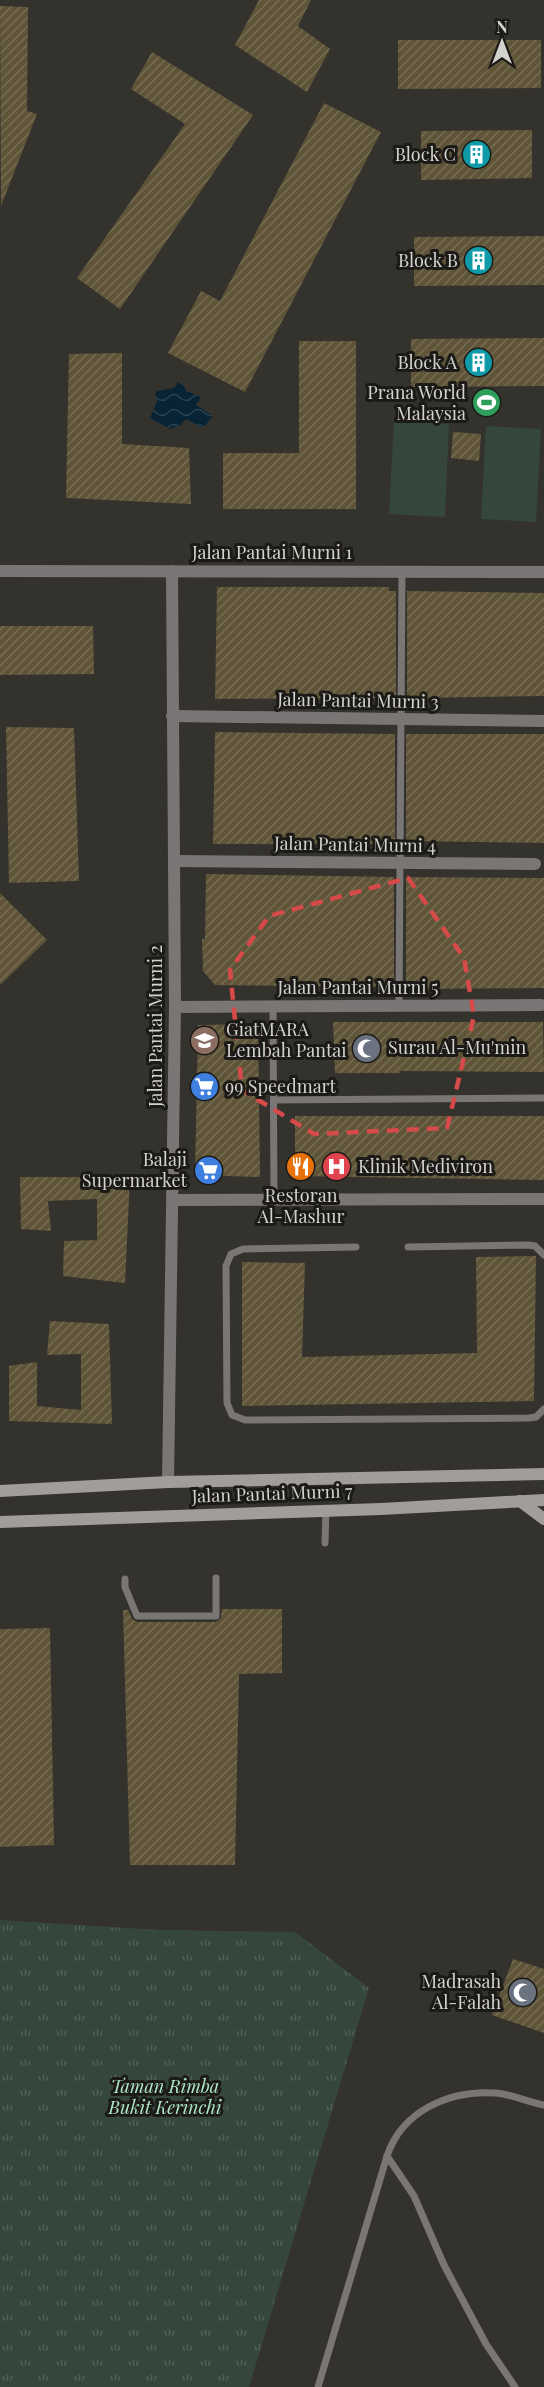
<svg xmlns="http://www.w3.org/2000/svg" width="544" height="2387" font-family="'Playfair Display',serif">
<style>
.green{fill:#35473c}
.park{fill:url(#park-tufts)}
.water{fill:url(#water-waves)}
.building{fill:url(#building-hatch)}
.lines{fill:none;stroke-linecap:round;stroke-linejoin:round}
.lane{stroke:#7a7675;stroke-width:7}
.street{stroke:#7a7675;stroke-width:12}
.secondary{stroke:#a29c9b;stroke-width:12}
.marked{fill:none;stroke:#d64a49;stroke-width:4.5;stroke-dasharray:12 8;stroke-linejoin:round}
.labels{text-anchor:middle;stroke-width:6;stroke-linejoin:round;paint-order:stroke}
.poi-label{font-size:18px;fill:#d4d2ce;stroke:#1b1a17;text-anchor:end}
.street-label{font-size:18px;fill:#d4d2ce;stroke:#1b1a17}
.park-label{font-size:18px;font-style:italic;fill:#aee7c6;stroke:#1b1a17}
</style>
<defs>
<pattern id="park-tufts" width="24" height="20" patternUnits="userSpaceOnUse" patternTransform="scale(1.5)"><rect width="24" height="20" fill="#35473c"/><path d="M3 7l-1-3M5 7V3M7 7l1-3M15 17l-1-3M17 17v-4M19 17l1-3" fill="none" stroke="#516157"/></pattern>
<pattern id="water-waves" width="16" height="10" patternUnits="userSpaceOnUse" patternTransform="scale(1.5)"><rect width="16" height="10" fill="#082333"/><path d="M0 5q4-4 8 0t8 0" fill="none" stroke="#2b424f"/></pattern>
<pattern id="building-hatch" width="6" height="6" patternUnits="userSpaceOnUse" patternTransform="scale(1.5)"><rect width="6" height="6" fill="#5f5438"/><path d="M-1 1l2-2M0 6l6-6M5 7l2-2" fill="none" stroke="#756c54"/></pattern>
</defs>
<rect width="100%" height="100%" fill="#34322c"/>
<g class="green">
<polygon points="394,421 449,424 445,517 389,514"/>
<polygon points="486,426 541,429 536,522 481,519"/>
</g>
<polygon class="park" points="0,1920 158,1930 295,1932 369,1988 249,2387 0,2387"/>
<polygon class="water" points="178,382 184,386 186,391 201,397 196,405 213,416 203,428 186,419 179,426 170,429 150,418 157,401 155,395 157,391 174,388"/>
<g class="building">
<polygon points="259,0 311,0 298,26 330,49 307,92 235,45"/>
<polygon points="0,6 28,7 27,111 37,114 1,206"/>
<polygon points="398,40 541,40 541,88 398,89"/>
<polygon points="152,52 253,115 120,309 77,278 185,124 131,89"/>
<polygon points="324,103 381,132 245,392 168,353 201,291 220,301"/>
<polygon points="532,130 532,178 421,180 421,131"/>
<polygon points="544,236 544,285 414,286 414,237"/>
<polygon points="544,338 544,386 411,387 411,339"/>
<polygon points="299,341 356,341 356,509 223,509 223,453 299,453"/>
<polygon points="122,353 122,444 189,448 191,504 66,498 69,354"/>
<polygon points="453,432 481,434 479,461 451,458"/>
<polygon points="217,587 389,587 389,591 396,591 396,698 215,699"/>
<polygon points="407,591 544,593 544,696 407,698"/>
<polygon points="0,626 93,626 94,674 0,675"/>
<polygon points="6,727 74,728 79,881 9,883"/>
<polygon points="215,732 395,734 395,841 389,841 389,844 213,844"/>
<polygon points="406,734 544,734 544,843 406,841"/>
<polygon points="206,874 394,877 394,987 215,985 203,971 202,939 205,939"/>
<polygon points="406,877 544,878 544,988 406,989"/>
<polygon points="0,893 47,940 0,985"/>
<polygon points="333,1022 543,1022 544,1072 400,1071 400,1073 335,1073"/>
<polygon points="258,1024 260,1177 195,1175 198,1025"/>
<polygon points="295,1116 544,1116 544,1180 295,1176"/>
<polygon points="20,1177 130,1177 125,1283 63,1276 64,1241 97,1240 97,1199 48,1201 51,1231 21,1229"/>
<polygon points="536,1256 534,1401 242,1406 242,1262 305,1263 302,1357 477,1353 476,1257"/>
<polygon points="50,1321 109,1324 112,1424 9,1421 9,1366 37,1362 37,1406 81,1410 81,1354 47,1355"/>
<polygon points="222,1609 282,1609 282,1673 239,1674 235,1865 130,1865 123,1610 128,1610 132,1619 137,1622 216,1622 221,1618"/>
<polygon points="50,1628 54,1845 0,1847 0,1629"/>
<polygon points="513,1959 544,1969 544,2033 492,2015"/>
</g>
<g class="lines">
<g class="lane">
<polyline points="273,1006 274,1199"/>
<polyline points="399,1006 402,572"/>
<polyline points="274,1100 544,1098"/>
<polyline points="356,1247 243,1249 231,1254 226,1266 227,1403 232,1415 245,1420 529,1418 536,1417 544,1409"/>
<polyline points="408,1247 528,1245 535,1246 544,1255"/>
<polyline points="325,1543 326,1510"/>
<polyline points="125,1579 125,1587 137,1616 216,1616 216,1578"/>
<polyline points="387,2156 414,2196 444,2265 486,2344 515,2387"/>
<path d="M318 2387 387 2156C402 2111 449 2090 495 2093 511 2094 528 2102 544 2105"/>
</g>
<g class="street">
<polyline points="0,571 544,572"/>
<polyline points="172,716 544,721"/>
<polyline points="174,861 535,864"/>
<polyline points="175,1007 541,1005"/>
<polyline points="173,1200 544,1199"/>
<polyline points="168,1482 175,1007 172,571"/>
</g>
<g class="secondary">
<polyline points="0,1491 168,1482 544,1474"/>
<polyline points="520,1501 544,1519"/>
<polyline points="0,1522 381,1509 544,1500"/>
</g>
</g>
<path class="marked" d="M408 878 464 958 474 1016 447 1128 314 1134 242 1090 230 970 269 916Z"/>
<defs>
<symbol id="building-disc" viewBox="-11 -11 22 22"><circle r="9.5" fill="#0f9aa8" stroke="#1b1a17"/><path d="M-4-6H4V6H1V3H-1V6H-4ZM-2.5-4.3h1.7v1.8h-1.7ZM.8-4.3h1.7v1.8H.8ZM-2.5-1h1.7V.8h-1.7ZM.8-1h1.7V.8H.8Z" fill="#fff"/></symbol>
<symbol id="stadium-disc" viewBox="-11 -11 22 22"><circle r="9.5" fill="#2e9e5b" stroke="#1b1a17"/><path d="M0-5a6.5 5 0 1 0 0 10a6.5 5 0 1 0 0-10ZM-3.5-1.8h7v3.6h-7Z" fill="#fff"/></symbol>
<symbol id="university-disc" viewBox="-11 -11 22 22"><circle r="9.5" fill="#8d6e63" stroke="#1b1a17"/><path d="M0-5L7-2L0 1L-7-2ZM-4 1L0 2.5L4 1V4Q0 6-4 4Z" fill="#fff"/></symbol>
<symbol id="mosque-disc" viewBox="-11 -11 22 22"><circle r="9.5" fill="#6b7280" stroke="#1b1a17"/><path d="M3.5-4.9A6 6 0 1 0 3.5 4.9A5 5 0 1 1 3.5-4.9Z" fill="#fff"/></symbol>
<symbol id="supermarket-disc" viewBox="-11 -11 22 22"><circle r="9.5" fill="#3f7fe0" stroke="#1b1a17"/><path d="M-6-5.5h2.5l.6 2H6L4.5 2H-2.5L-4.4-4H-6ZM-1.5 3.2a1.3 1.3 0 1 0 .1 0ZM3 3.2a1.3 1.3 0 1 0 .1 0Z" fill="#fff"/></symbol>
<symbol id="restaurant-disc" viewBox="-11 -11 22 22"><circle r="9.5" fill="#e8710a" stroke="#1b1a17"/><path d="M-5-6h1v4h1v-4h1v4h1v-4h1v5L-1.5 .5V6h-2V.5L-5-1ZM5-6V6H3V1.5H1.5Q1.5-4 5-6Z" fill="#fff"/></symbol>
<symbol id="hospital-disc" viewBox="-11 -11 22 22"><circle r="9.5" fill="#e0444e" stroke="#1b1a17"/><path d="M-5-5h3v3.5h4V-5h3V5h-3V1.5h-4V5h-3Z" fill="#fff"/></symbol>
</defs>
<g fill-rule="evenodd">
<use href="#building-disc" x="460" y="138" width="33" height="33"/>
<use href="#building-disc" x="462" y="244" width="33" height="33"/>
<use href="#building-disc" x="462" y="346" width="33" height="33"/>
<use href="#stadium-disc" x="470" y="386" width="33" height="33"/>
<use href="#university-disc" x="188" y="1024" width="33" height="33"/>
<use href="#mosque-disc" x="350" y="1032" width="33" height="33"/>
<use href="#supermarket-disc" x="188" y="1070" width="33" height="33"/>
<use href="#restaurant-disc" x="284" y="1150" width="33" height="33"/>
<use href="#hospital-disc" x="320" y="1150" width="33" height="33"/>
<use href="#supermarket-disc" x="192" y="1154" width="33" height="33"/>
<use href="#mosque-disc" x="506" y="1976" width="33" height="33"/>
</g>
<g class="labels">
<g class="poi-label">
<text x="456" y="161">Block C</text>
<text x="458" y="267">Block B</text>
<text x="457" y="369">Block A</text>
<text x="466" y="399">Prana World<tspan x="466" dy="21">Malaysia</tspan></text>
<text x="226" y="1036" text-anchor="start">GiatMARA<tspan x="226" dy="21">Lembah Pantai</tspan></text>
<text x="388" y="1054" text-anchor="start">Surau Al-Mu'min</text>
<text x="225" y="1093" text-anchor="start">99 Speedmart</text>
<text x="187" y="1166">Balaji<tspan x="187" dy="21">Supermarket</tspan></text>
<text x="358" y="1173" text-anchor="start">Klinik Mediviron</text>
<text x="301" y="1202" text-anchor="middle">Restoran<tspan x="301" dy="21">Al-Mashur</tspan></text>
<text x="501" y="1988">Madrasah<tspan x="501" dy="21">Al-Falah</tspan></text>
</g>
<g class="street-label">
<text x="272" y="559">Jalan Pantai Murni 1</text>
<text transform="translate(358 701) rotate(1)" y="6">Jalan Pantai Murni 3</text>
<text transform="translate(355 845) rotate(1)" y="6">Jalan Pantai Murni 4</text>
<text x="358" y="994">Jalan Pantai Murni 5</text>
<text transform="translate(156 1026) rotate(-90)" y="6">Jalan Pantai Murni 2</text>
<text transform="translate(272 1494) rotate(-2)" y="6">Jalan Pantai Murni 7</text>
</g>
<g class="park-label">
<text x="165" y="2093">Taman Rimba<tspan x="165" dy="21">Bukit Kerinchi</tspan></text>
</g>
</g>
<g transform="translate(502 42)" stroke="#1b1a17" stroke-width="4.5" paint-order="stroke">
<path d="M0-4.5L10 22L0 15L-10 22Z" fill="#d4d2ce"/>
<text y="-9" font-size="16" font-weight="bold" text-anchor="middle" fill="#d4d2ce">N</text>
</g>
</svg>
